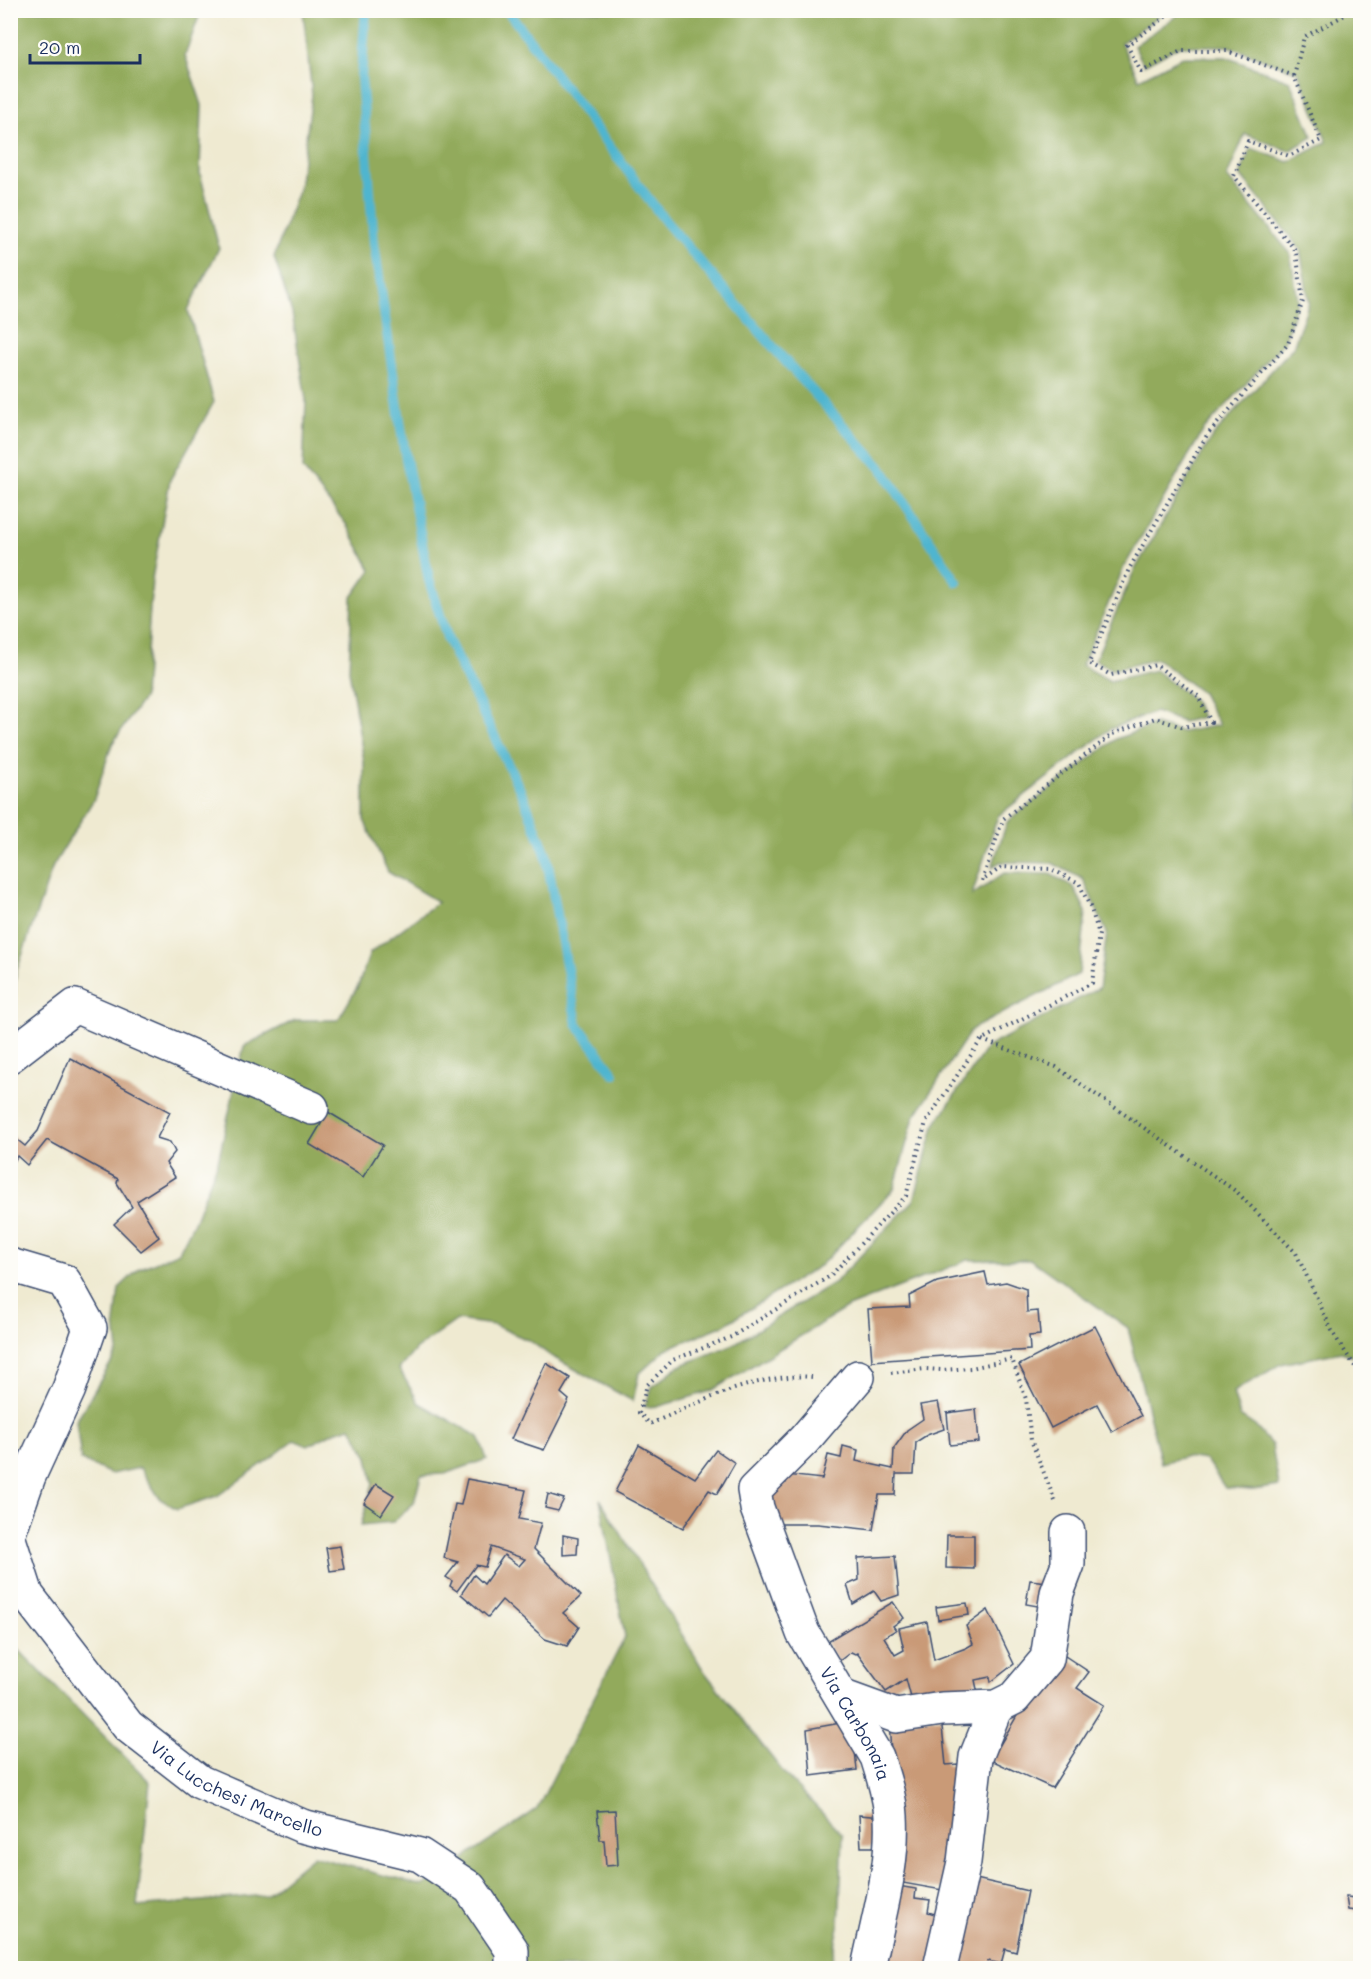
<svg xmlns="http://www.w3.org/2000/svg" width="1371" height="1979" font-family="Mali,sans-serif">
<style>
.forest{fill:#92aa5c;stroke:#566c5d;stroke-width:1.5}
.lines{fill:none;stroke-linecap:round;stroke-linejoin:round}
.stream{stroke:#50b5cf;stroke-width:10}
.building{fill:#c99a77}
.minor-casing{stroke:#3b4b6f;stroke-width:36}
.path{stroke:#3b4b6f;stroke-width:4;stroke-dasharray:1.5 4.5;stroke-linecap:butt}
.minor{stroke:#fff;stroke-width:33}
.labels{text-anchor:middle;stroke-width:4.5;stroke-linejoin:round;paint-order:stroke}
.street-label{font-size:18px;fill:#1b2f5e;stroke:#fdfcf7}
</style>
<rect width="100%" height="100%" fill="#fdfcf7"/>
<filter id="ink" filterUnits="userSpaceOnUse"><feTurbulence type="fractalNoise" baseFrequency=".0167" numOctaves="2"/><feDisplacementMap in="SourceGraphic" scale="12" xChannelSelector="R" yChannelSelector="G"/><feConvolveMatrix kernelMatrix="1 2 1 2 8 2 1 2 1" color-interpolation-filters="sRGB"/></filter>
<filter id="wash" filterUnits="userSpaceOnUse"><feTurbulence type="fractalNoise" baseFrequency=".008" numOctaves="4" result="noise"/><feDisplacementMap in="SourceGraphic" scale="24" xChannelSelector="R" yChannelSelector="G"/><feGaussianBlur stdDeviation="1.35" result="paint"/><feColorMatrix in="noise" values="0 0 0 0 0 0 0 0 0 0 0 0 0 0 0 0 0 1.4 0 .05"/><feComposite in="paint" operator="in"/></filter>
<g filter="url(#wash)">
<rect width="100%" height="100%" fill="#efead1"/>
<g class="forest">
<polygon points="11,10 201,11 185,55 202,105 200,173 219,248 188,310 214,402 170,480 152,579 144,697 112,744 94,799 53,866 16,973 13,1017 11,1019"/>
<polygon points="1185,10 1360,11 1360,1358 1341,1352 1281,1364 1233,1392 1240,1416 1255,1426 1272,1445 1279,1486 1253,1490 1225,1488 1206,1460 1184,1457 1161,1463 1128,1328 1031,1260 968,1260 848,1307 711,1391 660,1406 645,1407 652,1387 677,1367 734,1344 835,1282 914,1200 934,1126 987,1047 1099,988 1107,933 1083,879 1052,863 1000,862 992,867 1007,822 1116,739 1155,724 1182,732 1219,725 1202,693 1157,659 1112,670 1095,660 1134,571 1212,437 1293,347 1309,302 1300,249 1240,175 1251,148 1289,162 1327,142 1298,72 1228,46 1179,46 1144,65 1134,46"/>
<polygon points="303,11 1166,11 1121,43 1139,79 1182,57 1226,57 1290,81 1313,137 1289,151 1245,134 1227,177 1290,253 1298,300 1284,342 1203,431 1124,567 1082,665 1110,681 1155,670 1194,700 1202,717 1183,722 1155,712 1110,729 998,816 972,895 1004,873 1050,874 1074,887 1086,912 1079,974 972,1029 914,1117 894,1189 821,1265 724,1325 666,1349 639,1374 633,1401 551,1356 530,1341 494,1325 457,1320 416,1349 399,1369 419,1403 479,1437 487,1459 445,1474 421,1475 414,1503 393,1522 361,1525 373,1483 368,1457 351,1427 334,1432 308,1446 294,1440 275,1455 217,1496 177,1509 160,1499 140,1468 111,1474 81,1460 76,1421 118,1351 115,1323 119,1288 139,1269 179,1252 195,1220 218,1161 244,1046 295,1020 338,1020 358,986 370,953 438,902 388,872 364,820 364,762 349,670 352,597 371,570 346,524 303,469 306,400 292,313 274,257 299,188 312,95"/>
<polygon points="600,1499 704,1671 784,1773 843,1835 839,1927 830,1968 11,1968 10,1641 150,1782 137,1907 266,1895 313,1856 423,1886 537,1809 625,1637"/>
</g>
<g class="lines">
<g class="stream">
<polyline points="366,10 361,77 374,243 404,448 429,580 448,640 524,798 546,854 577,1024 614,1074"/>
<polyline points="507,10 666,222 780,355 882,469 957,582"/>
</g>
</g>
<g id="blocks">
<g class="building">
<polygon points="70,1058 170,1112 157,1138 170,1142 175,1152 166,1163 175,1177 137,1201 159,1237 141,1251 114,1224 132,1207 117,1183 118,1179 47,1140 27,1165 17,1156 13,1164 10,1162 10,1134 25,1146 38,1131"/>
<polygon points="328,1112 383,1145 363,1177 309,1144"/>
<polygon points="985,1272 988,1285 1006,1282 1026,1289 1027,1312 1038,1311 1040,1335 1029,1336 1030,1350 872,1361 868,1309 910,1307 909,1296 937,1282"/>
<polygon points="1095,1326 1141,1416 1112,1432 1097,1404 1051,1428 1019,1365"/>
<polygon points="546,1363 570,1378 561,1393 569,1400 544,1450 511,1439"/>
<polygon points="938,1402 944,1429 927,1435 916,1442 914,1474 896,1474 895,1495 879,1495 873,1530 818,1524 772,1524 765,1488 786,1483 786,1475 822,1479 828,1455 841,1458 843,1446 858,1450 856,1461 893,1469 894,1448 907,1430 923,1419 920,1405"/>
<polygon points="976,1409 979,1442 950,1445 947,1413"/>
<polygon points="639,1445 695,1478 716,1450 735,1463 717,1494 709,1490 683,1528 615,1492"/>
<polygon points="467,1479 526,1490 519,1519 541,1523 534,1549 581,1596 563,1613 579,1627 567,1646 545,1639 502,1600 488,1617 461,1594 474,1575 484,1584 504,1555 519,1566 525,1559 491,1547 485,1567 476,1565 457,1591 450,1586 452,1581 446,1577 458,1562 444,1558 455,1504 461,1505"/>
<polygon points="376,1484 394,1495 381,1515 364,1503"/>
<polygon points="548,1494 564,1499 558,1511 545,1508"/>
<polygon points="563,1535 578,1538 577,1554 563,1555"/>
<polygon points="947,1535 974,1535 974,1569 946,1568"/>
<polygon points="340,1546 344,1569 330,1571 326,1548"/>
<polygon points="895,1556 899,1595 881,1601 874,1591 853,1604 847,1585 859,1580 858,1558"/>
<polygon points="1030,1580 1047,1582 1043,1607 1026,1604"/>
<polygon points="893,1602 904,1618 893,1626 896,1630 884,1637 895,1655 904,1650 899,1628 927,1622 934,1660 966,1648 973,1644 966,1626 988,1610 1014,1664 991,1682 990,1677 975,1680 979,1699 914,1709 906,1679 886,1692 857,1653 855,1654 851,1652 838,1662 826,1642"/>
<polygon points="967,1603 969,1615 938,1620 936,1607"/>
<polygon points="1059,1652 1089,1672 1077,1688 1104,1705 1052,1788 991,1760 1028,1697"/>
<polygon points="941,1717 946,1765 958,1764 964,1815 942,1890 897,1882 898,1853 889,1722"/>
<polygon points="852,1721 857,1770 811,1776 807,1729"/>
<polygon points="615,1810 618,1865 606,1866 604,1840 600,1840 597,1811"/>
<polygon points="859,1815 884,1817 883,1847 861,1847"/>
<polygon points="963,1876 1028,1891 1016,1952 1005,1949 1001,1964 988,1961 986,1968 945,1968"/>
<polygon points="892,1885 916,1889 915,1898 930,1900 928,1912 945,1917 935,1968 878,1968"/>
<polygon points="1346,1897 1356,1898 1357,1911 1348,1910"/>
</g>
</g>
</g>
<g filter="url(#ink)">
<use href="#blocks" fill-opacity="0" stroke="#3b4b6f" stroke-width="1.5"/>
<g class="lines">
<defs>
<g id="minor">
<polyline points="10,1056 75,1006 312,1108"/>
<polyline points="10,1265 64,1281 90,1328 69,1389 29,1476 10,1530"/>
<path id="s1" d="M858 1377 804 1440 754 1490 757 1508 803 1633 877 1757C883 1776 890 1797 891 1816 894 1867 878 1919 868 1968"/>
<path id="s2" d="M10 1542 27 1595 128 1726 200 1782 302 1826 420 1855 470 1888 512 1950V1968"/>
<polyline points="841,1696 896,1716 942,1709 996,1707 1014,1698 1047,1659 1057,1593 1068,1564 1068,1532"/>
<polyline points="940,1968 964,1862 976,1757 996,1707"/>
</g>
</defs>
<use href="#minor" class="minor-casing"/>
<g class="path">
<polyline points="1294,76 1304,37 1354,10"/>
<polyline points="982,1040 1056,1067 1237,1192 1296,1253 1334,1335 1360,1374"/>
<polyline points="891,1373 925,1369 942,1370 971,1368 1012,1359 1026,1399 1031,1440 1055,1501"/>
<path d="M812 1377C760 1372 697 1403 650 1424L639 1413 647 1385 673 1360 731 1337 830 1276 906 1196 926 1122 981 1040 1092 983 1099 934 1091 909 1079 883 1051 869 1002 867 982 881 1003 819 1113 734 1155 718 1182 727 1211 722 1198 696 1156 665 1111 675 1089 663 1129 569 1207 435 1288 344 1303 301 1296 251 1234 176 1248 141 1289 156 1321 140 1294 76 1227 51H1181L1141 72 1127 45 1175 10"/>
</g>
<use href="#minor" class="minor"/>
</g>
</g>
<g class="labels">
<g class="street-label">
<text dy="6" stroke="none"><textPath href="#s1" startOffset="410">Via Carbonaia</textPath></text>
<text dy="6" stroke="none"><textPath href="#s2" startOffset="348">Via Lucchesi Marcello</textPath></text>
</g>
</g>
<rect width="1371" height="1979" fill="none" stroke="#fdfcf7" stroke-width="36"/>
<path d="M30 54v9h110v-9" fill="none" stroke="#1b2f5e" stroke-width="3"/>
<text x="39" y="54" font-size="18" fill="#1b2f5e" stroke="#fdfcf7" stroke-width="4.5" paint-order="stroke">20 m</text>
</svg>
